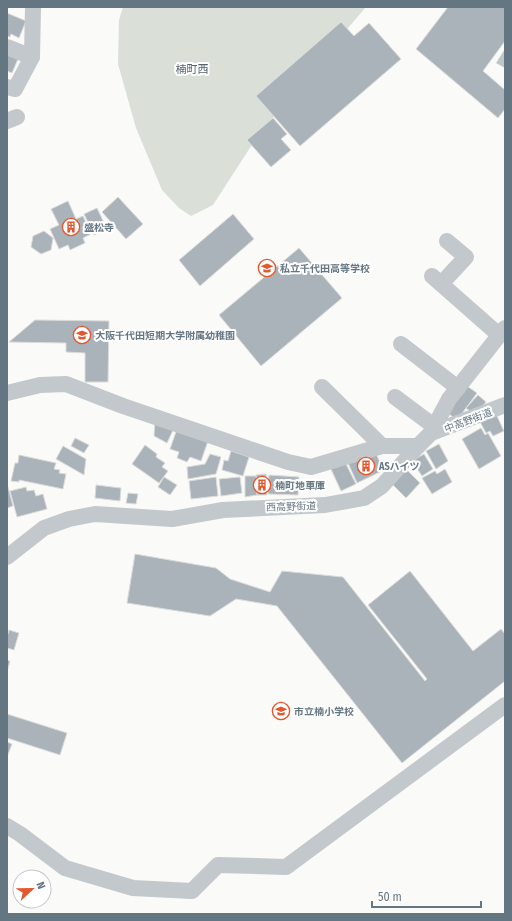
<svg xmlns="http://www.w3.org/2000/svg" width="512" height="921" font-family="'Fira Sans Condensed','Noto Sans JP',sans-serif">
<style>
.green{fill:#dadfd7}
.water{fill:#bbc7cb}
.building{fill:#aab3b9;stroke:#dcdcda}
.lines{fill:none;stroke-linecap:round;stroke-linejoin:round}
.minor{stroke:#c3c8cc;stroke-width:16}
.labels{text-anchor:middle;stroke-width:4;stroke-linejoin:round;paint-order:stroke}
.poi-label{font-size:10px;font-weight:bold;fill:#657683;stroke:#fff;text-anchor:start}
.street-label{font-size:10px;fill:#657683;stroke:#fff}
.neighbourhood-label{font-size:11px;fill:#57646e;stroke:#fff}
</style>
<rect width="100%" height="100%" fill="#fafaf8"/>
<polygon class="green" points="123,7 366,7 323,57 257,137 213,205 191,216 179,208 162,190 136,128 118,64 119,20"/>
<polygon class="water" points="505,49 505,68 496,63"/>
<g class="building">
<polygon points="448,7 505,7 505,41 483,71 505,90 505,109 498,118 416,49"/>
<polygon points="7,13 26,21 19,38 11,34 10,37 7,36"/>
<polygon points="341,22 354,36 369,23 401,59 300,146 256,96"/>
<polygon points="7,54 18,59 12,73 7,71"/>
<polygon points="273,118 287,134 281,139 291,150 271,167 247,140"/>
<polygon points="118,197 143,224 126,239 102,212"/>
<polygon points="68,201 76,219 83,216 91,234 83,238 85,243 70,250 68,245 59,249 50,229 59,225 51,209"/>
<polygon points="97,208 107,229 94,235 84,214"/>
<polygon points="233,214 254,239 200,286 179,260"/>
<polygon points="44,231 53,238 51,250 41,254 31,247 33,236"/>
<polygon points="299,248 342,298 261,366 219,315"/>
<polygon points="35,320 109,321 108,382 85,382 85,353 66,352 66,343 9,342"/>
<polygon points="464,384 477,393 457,420 445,411"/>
<polygon points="478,395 486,402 475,415 466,408"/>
<polygon points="495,412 504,431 493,436 490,431 486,433 479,420"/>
<polygon points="155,420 174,428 167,443 154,436"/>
<polygon points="481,428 485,435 488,433 501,456 479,469 462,439"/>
<polygon points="177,429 208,441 201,461 190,457 187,462 177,458 179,452 170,449"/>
<polygon points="75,438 89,445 84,453 71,446"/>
<polygon points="439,444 448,461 436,469 426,451"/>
<polygon points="145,445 157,454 156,457 165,463 162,467 168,471 159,483 132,464"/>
<polygon points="63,446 86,459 84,475 56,459"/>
<polygon points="374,450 384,470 357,483 348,463"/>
<polygon points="231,451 249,457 243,476 222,470 224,460 228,461"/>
<polygon points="210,454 221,457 216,474 188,479 187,467 205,464"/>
<polygon points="424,454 433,469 422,476 412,461"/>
<polygon points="19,455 56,463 54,469 60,470 59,473 66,474 63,489 19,480 19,482 11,481 15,463 18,463"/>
<polygon points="344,460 356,484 341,491 330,467"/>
<polygon points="403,466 420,483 406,498 390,482"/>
<polygon points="445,469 452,482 432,494 422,478 435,471 437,474"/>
<polygon points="266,474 267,495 257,495 256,475"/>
<polygon points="269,475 299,477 298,495 268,494"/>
<polygon points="245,476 256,476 257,495 245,497"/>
<polygon points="164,477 177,485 170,495 158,487"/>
<polygon points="216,477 218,496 191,499 189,481"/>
<polygon points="240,477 242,493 221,496 219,479"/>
<polygon points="96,485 121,488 120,501 95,498"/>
<polygon points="8,487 13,506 7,508 7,488"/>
<polygon points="26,487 27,491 34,490 36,496 43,494 47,509 17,517 10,491"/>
<polygon points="128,493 138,494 136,504 126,503"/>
<polygon points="135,554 216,568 230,579 270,592 282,571 343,577 425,681 427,679 368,605 410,571 473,651 501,629 505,634 505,681 402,763 277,606 236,599 210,616 127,603"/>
<polygon points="9,630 19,633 14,650 7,648 7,634 8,634"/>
<polygon points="7,660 10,661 7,672"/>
<polygon points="7,714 67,733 60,755 7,738"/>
<polygon points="7,742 12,744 7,757"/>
</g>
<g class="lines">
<g class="minor">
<polyline points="7,47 32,57 33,7"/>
<polyline points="7,87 15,89 32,57"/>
<polyline points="7,121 17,117"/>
<polyline points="432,276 499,335"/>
<polyline points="441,284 466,257 447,241"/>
<polyline points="401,344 458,388"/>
<polyline points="322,387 382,446"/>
<polyline points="7,393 40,385 66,384 123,406 288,462 311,467 382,446 418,446"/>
<polyline points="395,397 435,427"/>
<polyline points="431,433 505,405"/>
<polyline points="7,557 44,528 69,519 95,514 172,519 223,510 325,505 364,498 382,486 418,446 431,433 449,399 505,328"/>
<polyline points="7,826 20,834 65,868 133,888 192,891 218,865 286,867 505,705"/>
</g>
</g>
<defs>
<symbol id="building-ring" viewBox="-11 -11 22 22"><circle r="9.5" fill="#fff" stroke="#e4572e" stroke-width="1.5"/><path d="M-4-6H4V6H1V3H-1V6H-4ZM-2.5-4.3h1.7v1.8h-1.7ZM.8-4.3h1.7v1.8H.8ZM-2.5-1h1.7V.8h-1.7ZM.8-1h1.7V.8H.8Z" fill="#e4572e"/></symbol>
<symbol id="school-ring" viewBox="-11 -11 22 22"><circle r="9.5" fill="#fff" stroke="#e4572e" stroke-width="1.5"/><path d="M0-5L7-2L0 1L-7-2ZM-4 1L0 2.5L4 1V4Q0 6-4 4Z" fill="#e4572e"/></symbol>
</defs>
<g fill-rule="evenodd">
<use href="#building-ring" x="61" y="217" width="20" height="20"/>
<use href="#school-ring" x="257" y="258" width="20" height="20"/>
<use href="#school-ring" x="72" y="325" width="20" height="20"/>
<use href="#building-ring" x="356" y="456" width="20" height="20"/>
<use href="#building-ring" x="252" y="475" width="20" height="20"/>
<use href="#school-ring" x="271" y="701" width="20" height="20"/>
</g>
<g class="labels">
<g class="poi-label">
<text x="84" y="231">盛松寺</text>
<text x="280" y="272">私立千代田高等学校</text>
<text x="95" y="339">大阪千代田短期大学附属幼稚園</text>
<text x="379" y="470">ASハイツ</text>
<text x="275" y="489">楠町地車庫</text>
<text x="294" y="715">市立楠小学校</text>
</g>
<g class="street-label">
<text transform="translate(468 420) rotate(-21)" y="4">中高野街道</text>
<text transform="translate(291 506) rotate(-2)" y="4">西高野街道</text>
</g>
<g class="neighbourhood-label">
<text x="192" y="73">楠町西</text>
</g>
</g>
<rect width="512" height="921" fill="none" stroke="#657683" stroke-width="16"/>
<g transform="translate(32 889) rotate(68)"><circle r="19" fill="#ffffff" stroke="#c1c8cd"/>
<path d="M0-3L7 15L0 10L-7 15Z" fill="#e4572e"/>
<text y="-6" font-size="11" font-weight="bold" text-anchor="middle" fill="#657683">N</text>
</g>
<path d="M372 901v6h109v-6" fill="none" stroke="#657683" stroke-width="2"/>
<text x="378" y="901" font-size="12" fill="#657683" stroke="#ffffff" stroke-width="3" paint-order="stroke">50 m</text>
</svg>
